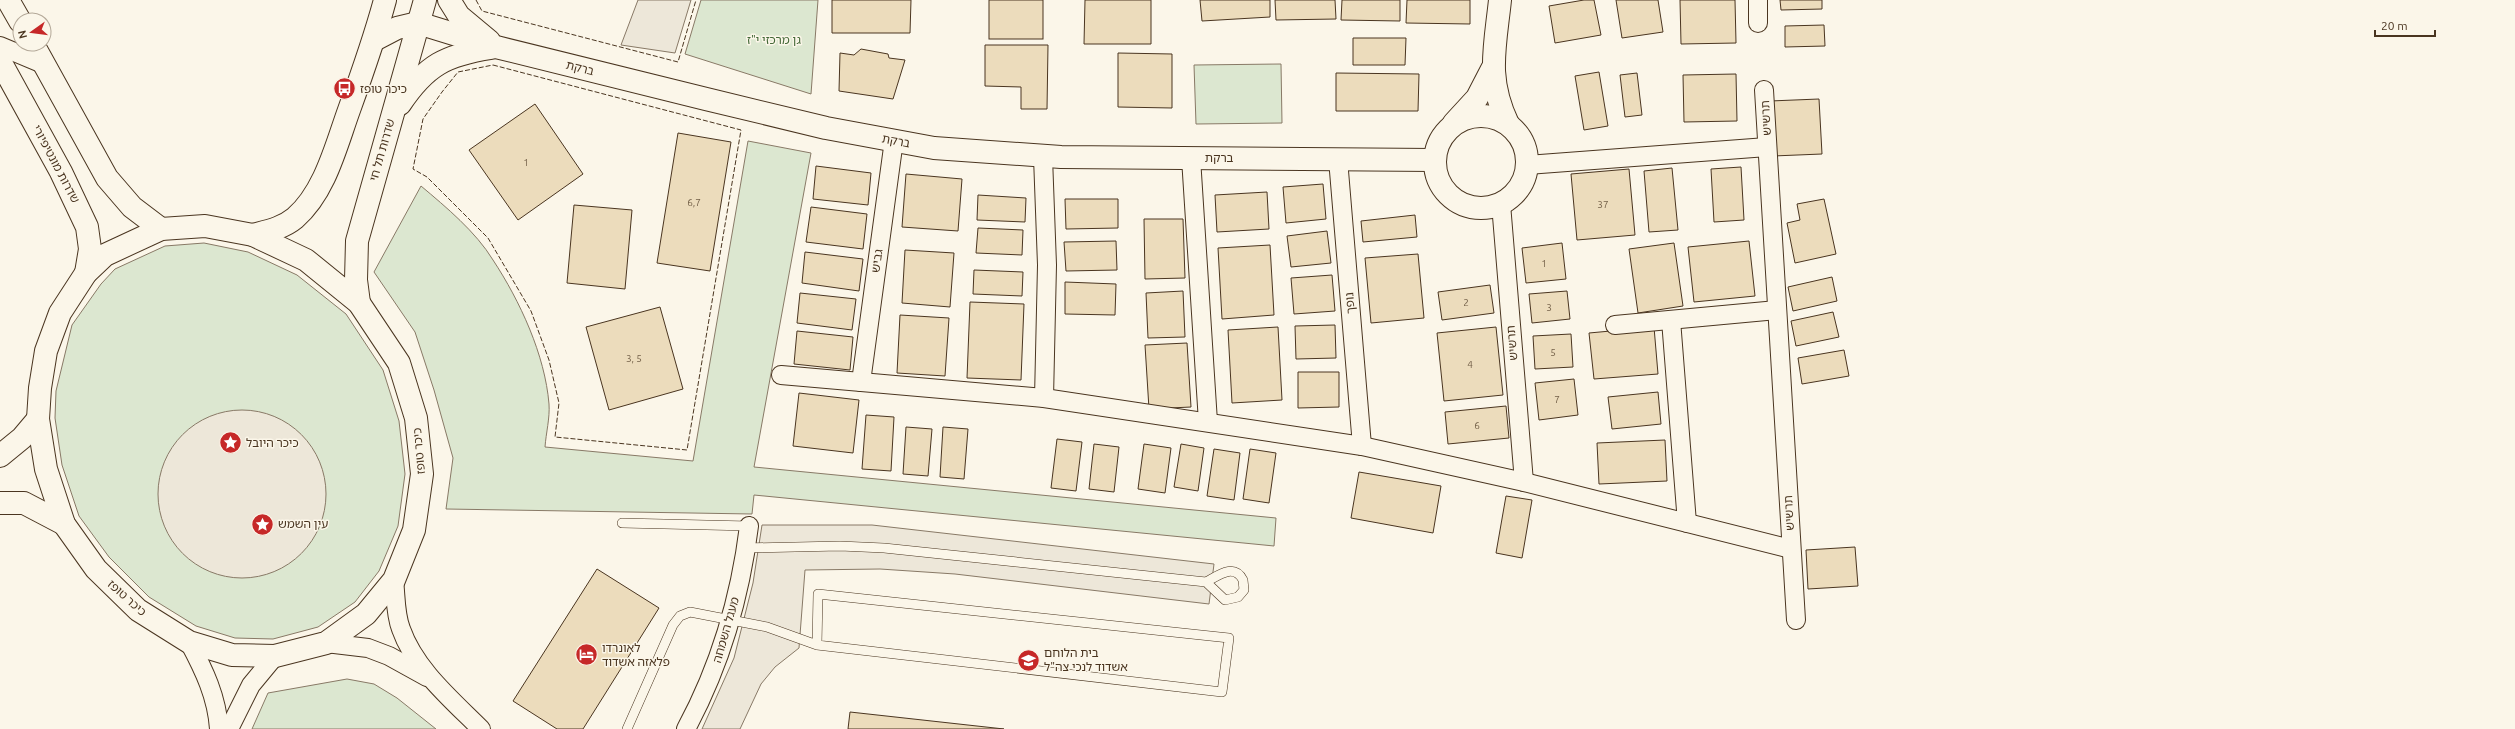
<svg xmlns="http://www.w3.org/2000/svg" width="2515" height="729" font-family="Ubuntu,'Noto Sans Hebrew',sans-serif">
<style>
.green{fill:#dce7d0;stroke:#887966}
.parking{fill:#ede7d9;stroke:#887966}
.building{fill:#ecdcbc;stroke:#4a3520}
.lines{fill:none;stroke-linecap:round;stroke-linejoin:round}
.lane-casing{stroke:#4a3520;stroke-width:10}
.street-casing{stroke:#4a3520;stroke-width:20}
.secondary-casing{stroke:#4a3520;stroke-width:24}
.lane{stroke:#fbf6e9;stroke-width:9}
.street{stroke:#fbf6e9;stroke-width:18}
.secondary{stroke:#fbf6e9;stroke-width:22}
.fence{stroke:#4a3520;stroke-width:1;stroke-dasharray:5 2;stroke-linecap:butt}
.labels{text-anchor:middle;stroke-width:3;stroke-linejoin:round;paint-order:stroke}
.number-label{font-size:10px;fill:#725f47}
.park-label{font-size:12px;fill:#436837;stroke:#fbf6e9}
.street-label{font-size:12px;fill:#4a3520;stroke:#fbf6e9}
.poi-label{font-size:12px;fill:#4a3520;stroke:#fbf6e9;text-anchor:start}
</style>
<rect width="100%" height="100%" fill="#fbf6e9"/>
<g class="green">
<polygon points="701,0 818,0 811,94 685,54"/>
<polygon points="1281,64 1282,123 1196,124 1194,65"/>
<path d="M748 141 811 153 754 467 1276 518 1274 546 754 495 752 514 446 509 453 458 434 390 415 332 374 272 421 186C446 207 476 232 493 260 520 301 545 355 549 404 550 418 546 433 545 447L693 461Z"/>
<polygon points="204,243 248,252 297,275 346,314 383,370 399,421 405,474 398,526 379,571 355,602 318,627 273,639 235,638 196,626 149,597 109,557 79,516 62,465 55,418 56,391 72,325 101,284 115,269 165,246"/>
<polygon points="347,679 374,684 397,698 436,729 252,729 268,693"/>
</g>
<g class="parking">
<polygon points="638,0 691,0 675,53 621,45"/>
<circle cx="242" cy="494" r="84"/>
<polygon points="762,525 872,525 1214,564 1209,604 955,574 880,569 805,570 799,648 775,667 761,684 740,729 702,729 734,658 753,583"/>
</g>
<g class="building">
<polygon points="832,0 911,0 910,33 832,33"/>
<rect x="989" y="0" width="54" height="39"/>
<polygon points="1085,0 1151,0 1151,44 1084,44"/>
<polygon points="1200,0 1270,0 1270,17 1202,21"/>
<polygon points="1275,0 1335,0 1336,19 1276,20"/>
<polygon points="1342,0 1400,0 1400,21 1341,20"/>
<polygon points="1407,0 1470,0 1470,24 1406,23"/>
<polygon points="1584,0 1594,0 1601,35 1555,43 1549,6"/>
<polygon points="1616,0 1658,0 1663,32 1622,38"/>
<polygon points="1680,0 1735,0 1736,43 1681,44"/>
<polygon points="1780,0 1822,0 1822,9 1781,10"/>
<polygon points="1824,25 1825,46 1785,47 1785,26"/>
<polygon points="1353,38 1406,38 1405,65 1353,65"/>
<polygon points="985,45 1048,45 1047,109 1021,109 1021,87 985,86"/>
<polygon points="861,49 888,54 889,58 905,60 893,99 839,91 840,53 854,55"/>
<polygon points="1118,53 1172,54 1172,108 1118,107"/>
<polygon points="1599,72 1608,126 1584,130 1575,76"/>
<polygon points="1336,73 1419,74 1418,111 1336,111"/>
<polygon points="1637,73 1642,115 1625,117 1620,75"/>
<polygon points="1736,74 1737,121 1684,122 1683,75"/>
<polygon points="1819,99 1822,154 1773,156 1770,101"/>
<polygon points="535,104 583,174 518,220 469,150"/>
<polygon points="678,133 731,142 710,271 657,263"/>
<polygon points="816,166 871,173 868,205 813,199"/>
<polygon points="1741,167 1744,220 1714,222 1711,169"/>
<polygon points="1672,168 1678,230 1649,232 1644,171"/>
<polygon points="1629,169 1635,235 1577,240 1571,174"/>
<polygon points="906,174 962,179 958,231 902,227"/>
<polygon points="1323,184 1326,219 1286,223 1283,187"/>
<polygon points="1267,192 1269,229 1217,232 1215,195"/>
<polygon points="978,195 1026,198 1025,222 977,220"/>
<polygon points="1065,199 1118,199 1118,228 1066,229"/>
<polygon points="1824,199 1836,254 1795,263 1787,223 1800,220 1797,204"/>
<polygon points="574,205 632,210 625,289 567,283"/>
<polygon points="811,207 867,214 863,249 806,242"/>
<polygon points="1415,215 1417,237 1363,242 1361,221"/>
<polygon points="1144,219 1183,219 1185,278 1145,279"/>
<polygon points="978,228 1023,230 1022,255 976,253"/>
<polygon points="1327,231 1331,263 1291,267 1287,236"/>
<polygon points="1116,241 1117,270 1066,271 1064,242"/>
<polygon points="1749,241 1755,296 1694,302 1688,247"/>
<polygon points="1562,243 1566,279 1526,283 1522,248"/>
<polygon points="1674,243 1683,306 1638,313 1629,249"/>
<polygon points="1270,245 1274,315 1222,319 1218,248"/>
<polygon points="905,250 954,253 950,307 902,303"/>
<polygon points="805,252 863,259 859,291 802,283"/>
<polygon points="1418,254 1424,318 1371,323 1365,258"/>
<polygon points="974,270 1023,272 1022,296 973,294"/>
<polygon points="1332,275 1335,311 1294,314 1291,278"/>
<polygon points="1832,277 1837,301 1793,311 1788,287"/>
<polygon points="1065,282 1116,284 1115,315 1065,314"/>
<polygon points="1490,285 1494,313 1442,320 1438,292"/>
<polygon points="1183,291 1185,337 1148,338 1146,293"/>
<polygon points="1567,291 1570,319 1532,323 1529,294"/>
<polygon points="800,293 856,299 852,330 797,323"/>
<polygon points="970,302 1024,304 1021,380 967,378"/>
<polygon points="660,307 683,389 609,410 586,327"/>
<polygon points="1833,312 1839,337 1796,346 1791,321"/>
<polygon points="900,315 949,318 945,376 897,373"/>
<polygon points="1335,325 1336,358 1296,359 1295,326"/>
<polygon points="1278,327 1282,400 1232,403 1228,330"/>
<polygon points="1496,327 1503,395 1444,401 1437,333"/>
<polygon points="1654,327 1658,374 1594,379 1589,333"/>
<polygon points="797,331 853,337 850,370 794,364"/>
<polygon points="1571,334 1573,367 1535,369 1533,336"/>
<polygon points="1187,343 1191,407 1149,409 1145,345"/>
<polygon points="1844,350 1849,376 1802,384 1798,358"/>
<polygon points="1298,372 1339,372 1339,407 1298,408"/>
<polygon points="1574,379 1578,415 1539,420 1535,383"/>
<polygon points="1658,392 1661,424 1612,429 1608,397"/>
<polygon points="799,393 859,400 853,453 793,446"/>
<polygon points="1506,406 1509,438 1448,444 1445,412"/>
<polygon points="866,415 894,417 891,471 862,469"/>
<polygon points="906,427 932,429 928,476 903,474"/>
<polygon points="943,427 968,429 964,479 940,477"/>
<polygon points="1057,439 1082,442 1076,491 1051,488"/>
<polygon points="1665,440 1667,481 1599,484 1597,443"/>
<polygon points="1094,444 1119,447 1114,492 1089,489"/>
<polygon points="1144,444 1171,448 1165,493 1138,489"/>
<polygon points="1181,444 1204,448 1198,491 1174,487"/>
<polygon points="1214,449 1240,453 1234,500 1207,496"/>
<polygon points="1250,449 1276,453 1269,503 1243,499"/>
<polygon points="1359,472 1441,486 1433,533 1351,518"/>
<polygon points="1506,496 1532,500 1522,558 1496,553"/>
<polygon points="1855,547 1858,586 1808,589 1806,550"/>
<polygon points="597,569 659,608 583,729 557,729 513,701"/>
<polygon points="850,712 1004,729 848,729"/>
</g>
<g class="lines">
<defs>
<g id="lane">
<polyline points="622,523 749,526"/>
<path d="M746 548 840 546 884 548 1206 582C1219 575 1234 563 1243 580L1244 590 1238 597 1225 600 1206 582"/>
<polyline points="627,729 673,625 680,616 690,612 767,627 817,645 1222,692 1229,638 818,594 817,645"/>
</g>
<g id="street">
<polyline points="1758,0 1758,23"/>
<polyline points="0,46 43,64"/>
<polyline points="1764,90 1796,620"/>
<polyline points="1043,157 1047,265 1044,398"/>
<polyline points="1191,158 1208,422"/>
<polyline points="1338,159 1362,446"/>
<polyline points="1527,165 1767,147"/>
<polyline points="1501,204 1524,482"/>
<polyline points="1671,320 1687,523"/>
<polyline points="1615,325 1777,310"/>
<polyline points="781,375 1044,398 1362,446 1524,482 1791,549"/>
<polyline points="861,382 894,140"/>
<path d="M394 580C396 596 395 614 401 629 415 669 451 699 481 729"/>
<path d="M189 642C204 670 217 697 219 729"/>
<polyline points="326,643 368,648 389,656 427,677"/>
<polyline points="229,729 251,685 275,656"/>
<path d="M686 729C721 664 740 599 749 526"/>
</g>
<g id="secondary">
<polyline points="8,0 20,21"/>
<polyline points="449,0 459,16 489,41"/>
<path d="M1500 0C1495 48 1486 78 1508 124"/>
<polyline points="374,40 397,28 418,23 496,47 706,99 826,128 934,148 1061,157 1434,160"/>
<polyline points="33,44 107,178 132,207 161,229"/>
<polyline points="0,61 61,172 87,227 90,249 86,273"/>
<path d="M400 104C426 65 446 55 491 48"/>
<circle cx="1481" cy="162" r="46"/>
<polyline points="1454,123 1477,98 1492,69"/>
<polygon points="205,226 253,235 306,260 359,303 399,363 416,418 422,474 414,530 394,580 366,614 326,643 275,656 232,655 189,642 138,610 96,569 64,524 46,469 38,419 40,388 46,351 60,313 86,273 105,255 161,229"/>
<path d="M253 235C268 231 283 228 295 218 325 192 336 146 349 110 362 74 375 37 385 0"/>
<polyline points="359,303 356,280 357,241 425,0"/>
<polyline points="0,456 22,438 38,419"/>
<polyline points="0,503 24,503 64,524"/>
</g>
</defs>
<use href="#lane" class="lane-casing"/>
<use href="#street" class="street-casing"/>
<use href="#secondary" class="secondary-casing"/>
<use href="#lane" class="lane"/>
<use href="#street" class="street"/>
<use href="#secondary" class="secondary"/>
<g class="fence">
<polyline points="476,0 482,11 678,62 696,0"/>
<polygon points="493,65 741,130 687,450 555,437 559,403 549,360 531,311 488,238 427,177 413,169 423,119 442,92 458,72"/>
</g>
</g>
<defs>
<symbol id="bus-disc" viewBox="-11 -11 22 22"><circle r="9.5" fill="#c62828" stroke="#fbf6e9"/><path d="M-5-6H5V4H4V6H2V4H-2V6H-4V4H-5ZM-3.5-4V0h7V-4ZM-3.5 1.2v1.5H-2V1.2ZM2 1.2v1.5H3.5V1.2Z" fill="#fff"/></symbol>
<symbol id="sight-disc" viewBox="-11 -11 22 22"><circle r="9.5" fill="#c62828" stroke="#fbf6e9"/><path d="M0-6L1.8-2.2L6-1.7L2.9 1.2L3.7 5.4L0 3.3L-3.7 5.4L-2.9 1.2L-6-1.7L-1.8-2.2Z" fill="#fff"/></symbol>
<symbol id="hotel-disc" viewBox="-11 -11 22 22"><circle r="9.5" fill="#c62828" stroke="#fbf6e9"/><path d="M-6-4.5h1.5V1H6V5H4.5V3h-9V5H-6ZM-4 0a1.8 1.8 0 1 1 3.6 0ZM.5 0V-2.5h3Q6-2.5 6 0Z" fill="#fff"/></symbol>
<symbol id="school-disc" viewBox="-11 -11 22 22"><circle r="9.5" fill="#c62828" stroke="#fbf6e9"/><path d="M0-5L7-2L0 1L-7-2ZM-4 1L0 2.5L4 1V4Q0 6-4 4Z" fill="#fff"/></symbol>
</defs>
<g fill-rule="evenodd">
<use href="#bus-disc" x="332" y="76" width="25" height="25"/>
<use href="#sight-disc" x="218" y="430" width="25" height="25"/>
<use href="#sight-disc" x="250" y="512" width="25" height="25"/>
<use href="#hotel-disc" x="574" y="642" width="25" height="25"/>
<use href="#school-disc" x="1016" y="648" width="25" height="25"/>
</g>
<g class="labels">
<g class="number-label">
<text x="526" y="166">1</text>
<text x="694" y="206">6,7</text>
<text x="1603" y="208">37</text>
<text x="1544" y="267">1</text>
<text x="1466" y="306">2</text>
<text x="1549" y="311">3</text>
<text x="1553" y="356">5</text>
<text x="634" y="362">3, 5</text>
<text x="1470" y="368">4</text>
<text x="1557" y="403">7</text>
<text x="1477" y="429">6</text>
</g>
<g class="park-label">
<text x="774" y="44">גן מרכזי י"ז</text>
</g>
<g class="street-label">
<text transform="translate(580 68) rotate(14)" y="4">ברקת</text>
<text transform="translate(1766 118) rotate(-93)" y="4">תרשיש</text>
<text transform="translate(896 141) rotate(11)" y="4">ברקת</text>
<text transform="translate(382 150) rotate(-74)" y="4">שדרות תל חי</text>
<text x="1219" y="162">ברקת</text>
<text transform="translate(56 164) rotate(62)" y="4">שדרות מונטיפיורי</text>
<text transform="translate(877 261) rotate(-82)" y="4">גביש</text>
<text transform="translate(1350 303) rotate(-95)" y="4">נופך</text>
<text transform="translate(1512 343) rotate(-95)" y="4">תרשיש</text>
<text transform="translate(419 451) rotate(-95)" y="4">כיכר טופז</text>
<text transform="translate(1789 513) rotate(-93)" y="4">תרשיש</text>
<text transform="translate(127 598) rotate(42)" y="4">כיכר טופז</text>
<text transform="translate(726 630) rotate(-74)" y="4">מעגל השמחה</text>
</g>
<g class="poi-label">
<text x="360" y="93">כיכר טופז</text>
<text x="246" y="447">כיכר היובל</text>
<text x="278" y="528">עין השמש</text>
<text x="602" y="652">לאונרדו<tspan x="602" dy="14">פלאזה אשדוד</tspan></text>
<text x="1044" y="657">בית הלוחם<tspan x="1044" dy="14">אשדוד לנכי צה"ל</tspan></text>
</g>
</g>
<g transform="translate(32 32) rotate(256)"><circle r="19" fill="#fbf6e9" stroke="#b4a999"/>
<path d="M0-3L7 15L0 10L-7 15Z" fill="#c62828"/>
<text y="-6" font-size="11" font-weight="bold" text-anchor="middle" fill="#4a3520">N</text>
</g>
<path d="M2375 30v6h60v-6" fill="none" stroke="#4a3520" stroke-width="2"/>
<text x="2381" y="30" font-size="12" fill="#4a3520" stroke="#fbf6e9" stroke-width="3" paint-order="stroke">20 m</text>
</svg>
